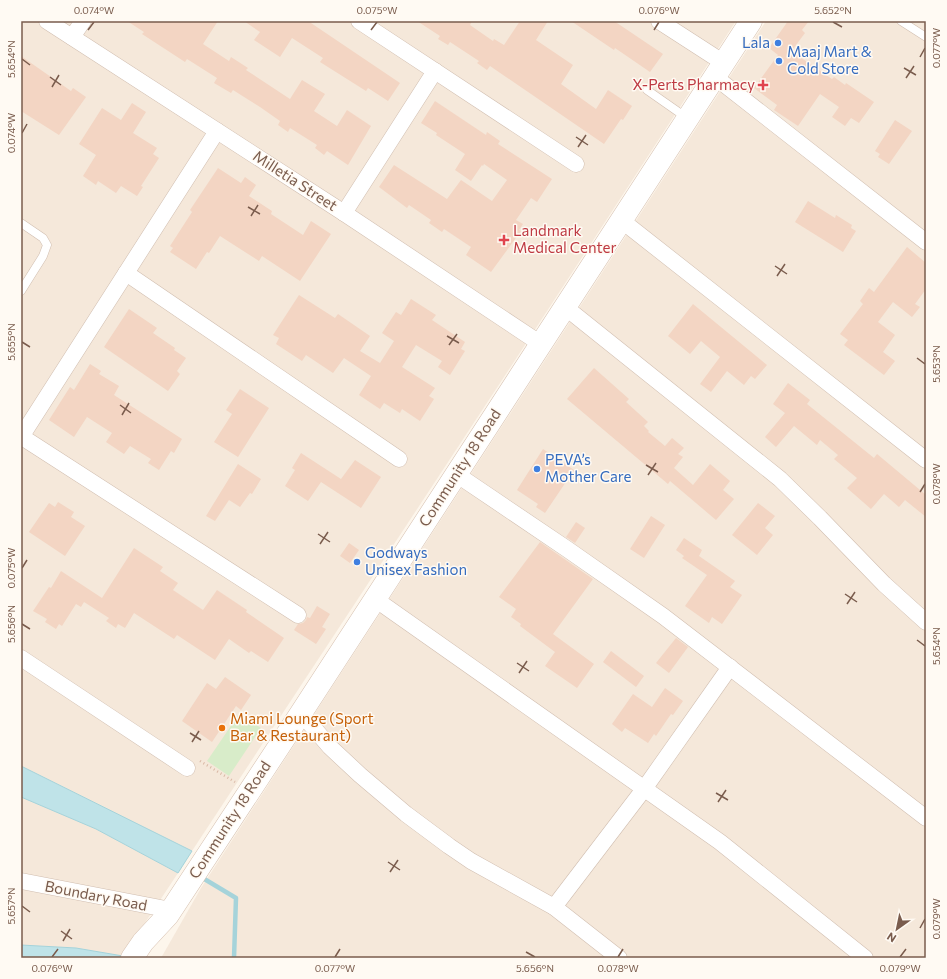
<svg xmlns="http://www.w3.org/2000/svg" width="947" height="979" font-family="Commissioner,sans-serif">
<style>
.residential{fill:#f5e8da}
.green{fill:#d8ecc9}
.water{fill:#bfe3e8;stroke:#a5d3da}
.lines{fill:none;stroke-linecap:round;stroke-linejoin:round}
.stream{stroke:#a5d3da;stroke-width:4.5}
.building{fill:#f3d5c3}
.service-casing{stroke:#d1beb0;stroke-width:9}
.minor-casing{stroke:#d1beb0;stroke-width:17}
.secondary-casing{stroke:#d6c0b0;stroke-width:23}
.path{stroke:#d9b8a5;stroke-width:2.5;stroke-dasharray:1 3;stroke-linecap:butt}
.service{stroke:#fff;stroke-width:8}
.minor{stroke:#fff;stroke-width:16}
.secondary{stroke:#fff;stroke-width:22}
.ticks{fill:none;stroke:#7a5c4d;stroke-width:1.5}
.shop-dot{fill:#3f7fe0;stroke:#fffaf3;stroke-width:1.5}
.health-dot{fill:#e0444e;stroke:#fffaf3;stroke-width:1.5}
.food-dot{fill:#e8710a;stroke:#fffaf3;stroke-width:1.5}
.labels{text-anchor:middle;stroke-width:3;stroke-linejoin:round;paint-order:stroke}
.shop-label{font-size:15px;fill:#366cbe;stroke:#fffaf3;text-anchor:start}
.health-label{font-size:15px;fill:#be3a42;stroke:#fffaf3;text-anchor:end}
.street-label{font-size:15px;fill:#7a5c4d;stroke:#fffaf3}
.food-label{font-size:15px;fill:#c56008;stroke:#fffaf3;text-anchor:start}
.neatline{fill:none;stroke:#7a5c4d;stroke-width:1.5}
.ticks-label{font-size:10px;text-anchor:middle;fill:#7a5c4d}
</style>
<rect width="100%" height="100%" fill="#fdf6ec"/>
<g class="residential">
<polygon points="21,21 736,21 506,374 192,851 21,766"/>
<polygon points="766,21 926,21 926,958 161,958 201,888"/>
<polygon points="21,797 96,829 178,873 123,956 76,948 21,945"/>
</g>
<polygon class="green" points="239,714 261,728 229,776 207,761"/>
<g class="water">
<polygon points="21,766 192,851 178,873 96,829 21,797"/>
<polygon points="21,945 76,948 123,956 122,958 21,958"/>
</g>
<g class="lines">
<polyline class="stream" points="201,877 236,898 234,958"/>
</g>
<g class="building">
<polygon points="127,21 218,21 203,44 229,61 231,57 248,68 246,70 290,99 302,80 325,94 314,111 337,126 347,110 371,126 348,165 327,151 324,155 315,148 317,145 290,128 288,132 278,125 280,121 260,107 233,90 231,93 214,83 217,78 187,59 185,62 142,34 144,32"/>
<polygon points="244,21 308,21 400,83 388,101 368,88 366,91 320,62 323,58 292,38 280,57 254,40 260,32"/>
<polygon points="417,21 472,21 470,25 493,41 494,39 504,45 520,21 548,21 536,40 573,65 561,84 596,109 608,90 632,106 623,120 621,119 604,144 490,66 487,70 477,63 479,61 450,42 448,45 438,39 440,36"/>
<polygon points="571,21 614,21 663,54 650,72 615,48 614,50"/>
<polygon points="788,21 809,21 802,30 805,33 793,49 802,55 800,57 832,79 834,77 845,85 846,83 874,102 859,123 851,118 845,126 832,117 839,107 820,94 798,126 774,110 777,105 754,88 778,55 769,48"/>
<polygon points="21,56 71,91 73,88 86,97 59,135 21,111"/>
<polygon points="435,101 486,135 487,132 500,141 498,144 552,179 537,202 531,198 516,220 523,224 519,230 521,231 491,272 466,255 471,247 444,229 442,232 429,223 431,220 409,205 407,208 379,187 394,165 447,199 461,180 492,201 507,180 484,164 483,166 482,165 471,181 455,170 465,154 436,135 437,133 421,123"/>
<polygon points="132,103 146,112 133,133 157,148 153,154 159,158 141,186 143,187 137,196 121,186 116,193 98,181 96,185 83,176 96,155 79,144 102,108 121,120"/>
<polygon points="895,120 912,131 889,164 878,157 880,154 875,151"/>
<polygon points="218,168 241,183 245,177 256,185 249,196 272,211 271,214 303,235 311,221 331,234 300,281 262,256 259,261 220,236 209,253 207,252 196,269 170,252 173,248 170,246 192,212 190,210"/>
<polygon points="808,201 835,218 836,215 852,225 851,228 856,231 843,252 795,222"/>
<polygon points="907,247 926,263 926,289 915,304 920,307 912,317 893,302 878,322 895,335 883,352 895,361 884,375 844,345 848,340 840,334 863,304 860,301 869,288 874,292"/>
<polygon points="299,295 335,318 338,314 370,336 360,351 380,363 394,341 382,333 396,312 401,315 411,299 436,315 432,320 465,342 461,349 465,351 450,375 438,367 442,361 416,345 402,367 435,388 429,396 434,399 420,421 402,409 400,413 384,403 380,409 359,395 371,376 344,358 333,373 306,355 302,361 276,344 279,338 273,335"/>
<polygon points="693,304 767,365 755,379 751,376 744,385 727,371 711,392 700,384 720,357 701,341 690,354 668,336"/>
<polygon points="129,309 157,328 153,333 175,348 174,350 186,358 177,371 180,374 168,391 104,347"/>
<polygon points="90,364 101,371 99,374 119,386 114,395 182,439 174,453 171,451 159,470 148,463 151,459 130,446 124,454 106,442 112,433 87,417 74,437 49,420 70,387 74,390"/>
<polygon points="594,368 629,399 626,402 648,422 644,426 649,431 648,432 665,446 672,438 684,448 678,454 683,457 674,468 693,485 710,464 730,481 723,490 734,499 716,520 670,481 668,484 567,399"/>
<polygon points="788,383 810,400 807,404 874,458 877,454 926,495 926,517 905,500 899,507 884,494 871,509 847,488 857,478 834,459 838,455 820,440 817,445 794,426 776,447 765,437 785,413 773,404"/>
<polygon points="240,389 269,408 238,457 214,442 232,414 226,410"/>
<polygon points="543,449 574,470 545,513 536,507 538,504 517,490"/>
<polygon points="301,453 341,479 355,460 381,477 361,508 321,482 308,501 285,486 295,470 292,468"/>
<polygon points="238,464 261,479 252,494 250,493 240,507 229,500 215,521 206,516"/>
<polygon points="58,502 74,512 71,517 85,526 65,556 29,532 49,503 55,507"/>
<polygon points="758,503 775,516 765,528 773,535 757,555 732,535"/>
<polygon points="651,516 665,525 644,558 630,549"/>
<polygon points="576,522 585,528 575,543 566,537"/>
<polygon points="684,538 702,550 699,556 735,581 730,587 742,595 722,624 712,617 709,623 685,606 707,575 682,558 684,556 676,550"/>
<polygon points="540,542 593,579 553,634 594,664 577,688 545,666 555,652 520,626 521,624 511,617 516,609 499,597"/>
<polygon points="349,543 359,550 350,563 340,556"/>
<polygon points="134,548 163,567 160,571 178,583 173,590 203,610 217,590 247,610 246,612 284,638 268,662 251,651 249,653 229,639 215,660 177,635 174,639 134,613 125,628 118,624 116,628 106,621 109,618 84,602 81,607 76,604 62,626 59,624 56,629 45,622 47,619 33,611 49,587 51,588 61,571 102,598"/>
<polygon points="317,606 330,614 322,627 326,629 316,644 294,630 298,624 303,623 306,620 307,617 310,618"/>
<polygon points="676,638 688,647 669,673 656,663"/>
<polygon points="611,651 644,676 636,687 603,662"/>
<polygon points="225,677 251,695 241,710 236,706 212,742 182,721 207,683 216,689"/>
<polygon points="665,688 683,701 673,715 671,714 656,736 654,734 648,743 625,728 622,732 612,724 633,694 652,707"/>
</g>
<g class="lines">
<defs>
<g id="service">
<polyline points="901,21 926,37"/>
<polyline points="647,90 687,118"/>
<polyline points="21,223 43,238 47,245 43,256 21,291"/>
</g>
<g id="minor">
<polyline points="47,21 344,213 541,344"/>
<polyline points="359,21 576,164"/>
<polyline points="659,21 724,63"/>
<polyline points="72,37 83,21"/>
<polyline points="715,77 926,242"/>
<polyline points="344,213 435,71"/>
<polyline points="621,220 926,460"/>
<polyline points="126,273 399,459"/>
<polyline points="565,307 780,479 820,518 884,584 926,622"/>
<polyline points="21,437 217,131"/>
<polyline points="22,437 298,615"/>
<polyline points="456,474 567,549 663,616 926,818"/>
<polyline points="375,599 720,842 865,958"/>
<polyline points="21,658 187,768"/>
<polyline points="301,713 330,747 360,775 406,814 449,846 471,861 554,907 619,958"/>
<polyline points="21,881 171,910"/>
<polyline points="554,907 644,789 730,667"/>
</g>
<polyline id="secondary" points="132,958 143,942 168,915 301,713 751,21"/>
</defs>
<use href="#service" class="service-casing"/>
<use href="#minor" class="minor-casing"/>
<use href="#secondary" class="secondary-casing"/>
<polyline class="path" points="200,761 235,782"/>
<use href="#service" class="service"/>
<use href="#minor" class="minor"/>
<use href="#secondary" class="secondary"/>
</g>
<path class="ticks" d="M833 22 842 27M88 30 94 22M371 30 377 22M654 30 659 22M920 57 925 48M22 59 30 65M904 68 916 75M50 77 61 85M906 78 914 66M52 87 59 75M22 133 27 124M576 137 588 145M578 147 586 135M248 207 260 214M251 216 258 205M775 266 787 274M777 276 785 264M447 336 459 343M22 342 30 347M449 345 457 334M917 358 925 364M120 405 131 413M122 415 129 403M646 465 658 472M648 475 656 463M920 492 925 484M318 534 330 542M320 544 328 532M22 568 27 560M845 594 857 602M847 604 855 592M22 624 30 629M917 640 925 646M517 663 529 671M519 673 527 661M190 733 201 740M192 742 199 731M716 793 728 800M718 802 726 790M388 862 400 870M390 872 398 860M22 906 30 912M920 928 925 919M61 931 72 939M63 941 70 929M526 952 535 957M52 957 58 949M335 957 340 949M618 957 623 949M900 957 906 949"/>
<g class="shop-dot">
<circle cx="778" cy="43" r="4"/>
<circle cx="779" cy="61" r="4"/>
<circle cx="537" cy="469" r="4"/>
<circle cx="357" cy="562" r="4"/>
</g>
<g class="health-dot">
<path d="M761 79h4v4h4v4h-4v4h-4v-4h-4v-4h4z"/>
<path d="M502 234h4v4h4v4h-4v4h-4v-4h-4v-4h4z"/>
</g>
<circle class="food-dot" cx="222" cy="728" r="4"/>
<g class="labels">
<g class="shop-label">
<text x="770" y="48" text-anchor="end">Lala</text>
<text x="787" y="57">Maaj Mart &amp;<tspan x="787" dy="17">Cold Store</tspan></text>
<text x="545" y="465">PEVA’s<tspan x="545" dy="17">Mother Care</tspan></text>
<text x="365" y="558">Godways<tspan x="365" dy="17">Unisex Fashion</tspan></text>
</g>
<g class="health-label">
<text x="755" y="90">X-Perts Pharmacy</text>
<text x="513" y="236" text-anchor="start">Landmark<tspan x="513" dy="17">Medical Center</tspan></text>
</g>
<g class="street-label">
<text transform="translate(295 181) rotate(33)" y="5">Milletia Street</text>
<text transform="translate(460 468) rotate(-57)" y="5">Community 18 Road</text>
<text transform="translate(230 820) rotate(-57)" y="5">Community 18 Road</text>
<text transform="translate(96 896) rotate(11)" y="5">Boundary Road</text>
</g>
<g class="food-label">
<text x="230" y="724">Miami Lounge (Sport<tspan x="230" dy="17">Bar &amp; Restaurant)</tspan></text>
</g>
</g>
<rect width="947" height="979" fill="none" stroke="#fffaf3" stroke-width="44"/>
<g transform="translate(897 929) rotate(213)" stroke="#fffaf3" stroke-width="3" paint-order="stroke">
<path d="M0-3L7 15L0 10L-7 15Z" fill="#7a5c4d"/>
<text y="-6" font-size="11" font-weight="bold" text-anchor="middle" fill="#7a5c4d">N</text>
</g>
<rect x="22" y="22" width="903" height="935" class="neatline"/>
<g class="ticks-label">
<text x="94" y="14">0.074°W</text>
<text x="377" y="14">0.075°W</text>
<text x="659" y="14">0.076°W</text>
<text x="833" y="14">5.652°N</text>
<text transform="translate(936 48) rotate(-90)" y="4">0.077°W</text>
<text transform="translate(11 59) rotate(-90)" y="4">5.654°N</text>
<text transform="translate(11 133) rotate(-90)" y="4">0.074°W</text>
<text transform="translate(11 342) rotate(-90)" y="4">5.655°N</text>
<text transform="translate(936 364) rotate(-90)" y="4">5.653°N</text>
<text transform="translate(936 484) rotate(-90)" y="4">0.078°W</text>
<text transform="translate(11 568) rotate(-90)" y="4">0.075°W</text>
<text transform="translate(11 624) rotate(-90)" y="4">5.656°N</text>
<text transform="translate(936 646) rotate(-90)" y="4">5.654°N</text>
<text transform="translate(11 906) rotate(-90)" y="4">5.657°N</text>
<text transform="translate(936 919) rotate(-90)" y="4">0.079°W</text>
<text x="52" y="972">0.076°W</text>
<text x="335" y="972">0.077°W</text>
<text x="535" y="972">5.656°N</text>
<text x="618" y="972">0.078°W</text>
<text x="900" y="972">0.079°W</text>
</g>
</svg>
